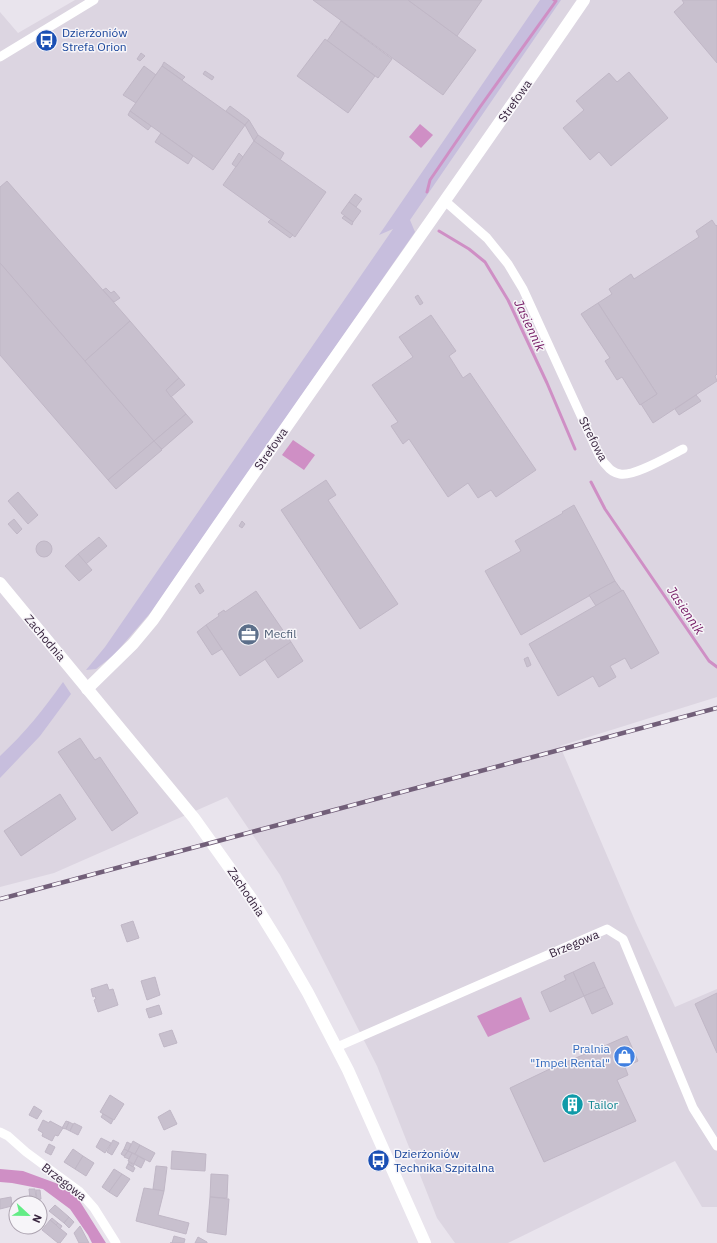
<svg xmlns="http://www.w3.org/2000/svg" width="717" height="1243" font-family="'IBM Plex Sans',sans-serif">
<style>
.built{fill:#dcd5e1}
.green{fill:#c7bedd}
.water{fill:#cf8fc5}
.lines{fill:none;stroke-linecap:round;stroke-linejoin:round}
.stream{stroke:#cf8fc5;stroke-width:3}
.building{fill:#c8c0ce;stroke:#c0b7c6}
.street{stroke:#fff;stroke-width:9}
.secondary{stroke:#fff;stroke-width:12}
.rail-casing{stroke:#725f79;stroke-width:4.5}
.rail{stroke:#f7f5f9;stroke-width:3;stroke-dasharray:9;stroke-linecap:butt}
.labels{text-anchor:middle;stroke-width:3;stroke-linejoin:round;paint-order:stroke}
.transit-label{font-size:12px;fill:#164399;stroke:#f7f5f9;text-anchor:start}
.street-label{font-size:12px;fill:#37243e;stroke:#f7f5f9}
.service-label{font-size:12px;fill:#4e5e75;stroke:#f7f5f9;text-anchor:start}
.shop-label{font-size:12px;fill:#366cbe;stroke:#f7f5f9;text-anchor:end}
.culture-label{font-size:12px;fill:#0d838f;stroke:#f7f5f9;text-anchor:start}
.water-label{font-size:13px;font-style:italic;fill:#782068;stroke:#f7f5f9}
</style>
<rect width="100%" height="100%" fill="#e9e4ed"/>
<polygon class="built" points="75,0 717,0 717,697 560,746 636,923 675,1007 717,989 717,1207 702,1207 675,1161 508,1243 455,1243 437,1218 377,1066 280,875 227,797 54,873 0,887 0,12 18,33"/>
<g class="green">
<polygon points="540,0 561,0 410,220 415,232 151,612 114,655 96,669 86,670 105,647 393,229 379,235"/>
<path d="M63 682 71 694 40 736 0 778V756C24 734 44 709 63 682Z"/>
</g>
<g class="water">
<polygon points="420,124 433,135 421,148 409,137"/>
<polygon points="293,440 315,455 304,470 282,455"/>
<polygon points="521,997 530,1019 488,1037 477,1016"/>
<polygon points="0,1169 23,1171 61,1185 79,1200 106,1243 92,1243 88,1235 70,1209 43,1189 12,1183 0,1182"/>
</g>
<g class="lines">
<g class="stream">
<polyline points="427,192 430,180 480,107 556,1 554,0"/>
<polyline points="439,231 469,249 485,262 508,300 547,383 575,449"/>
<polyline points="591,482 605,509 709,661 717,667"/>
</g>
</g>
<g class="building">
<polygon points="313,0 408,0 476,50 443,95"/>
<polygon points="408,0 482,0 457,36"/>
<polygon points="682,0 717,0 717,63 674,12 684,3"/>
<polygon points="341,21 392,59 378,78 327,41"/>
<polygon points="325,39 375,76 348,113 297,76"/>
<polygon points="141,53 145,56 140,61 137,59"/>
<polygon points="164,62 185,77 182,80 162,66"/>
<polygon points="144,66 156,75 136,103 123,95"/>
<polygon points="162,66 245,125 213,170 130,111"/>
<polygon points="205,71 214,77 212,80 203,74"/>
<polygon points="629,72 668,118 611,166 599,152 590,160 563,128 584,110 576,101 609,73 617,82"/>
<polygon points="230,106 249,120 245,125 226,111"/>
<polygon points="130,111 151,126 148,130 128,115"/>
<polygon points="249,120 258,135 254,141 245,125"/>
<polygon points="161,133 193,156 188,164 155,142"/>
<polygon points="258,135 284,153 280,160 254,141"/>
<polygon points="254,141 326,192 295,237 223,185"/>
<polygon points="239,153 243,157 236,167 232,164"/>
<polygon points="7,181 130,321 85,361 0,263 0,187"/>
<polygon points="355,194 362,199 356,207 349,202"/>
<polygon points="349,202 361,211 353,222 341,213"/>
<polygon points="344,216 353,222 352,225 342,218"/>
<polygon points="271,219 293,235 290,238 268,222"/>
<polygon points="712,220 716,226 717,225 717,374 715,376 717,381 653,423 641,404 657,394 598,303 612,294 609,289 631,274 634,279 699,237 696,231"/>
<polygon points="0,263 154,441 108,480 0,355"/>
<polygon points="106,288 111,293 114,291 120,298 114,302 103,290"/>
<polygon points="418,295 423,303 420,305 415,297"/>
<polygon points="598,303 657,394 640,405 622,377 617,380 605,361 610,358 581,314"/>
<polygon points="431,315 456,351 449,356 463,378 470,373 536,470 496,497 491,490 478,498 468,483 448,497 409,439 403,444 391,426 398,422 372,385 413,357 399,337"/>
<polygon points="130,321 179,378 166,390 186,414 154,441 85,361"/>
<polygon points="179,378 185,385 171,397 166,390"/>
<polygon points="696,395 701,401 679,415 675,409"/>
<polygon points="186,414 193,422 162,449 154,441"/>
<polygon points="154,441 162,450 116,489 108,480"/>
<polygon points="326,480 336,495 328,500 398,604 360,629 281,510"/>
<polygon points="18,492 38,515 28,524 8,501"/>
<polygon points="574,505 615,581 521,635 485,571 521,551 515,541 563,513 562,512"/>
<polygon points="14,519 22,529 17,534 8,524"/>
<polygon points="242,521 245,524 242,528 239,526"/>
<polygon points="99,537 107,546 86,564 78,554"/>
<circle cx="44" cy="549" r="8"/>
<polygon points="78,554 92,570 79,581 65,566"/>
<polygon points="615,581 622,591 596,606 589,595"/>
<polygon points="199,583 204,591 200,594 195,586"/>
<polygon points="623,590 659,653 631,669 625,658 610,666 616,677 599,687 593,676 558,696 529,644"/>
<polygon points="256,591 291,642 240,676 206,625 219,616 218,614 224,610 225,612"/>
<polygon points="206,625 222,649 212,655 197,632"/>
<polygon points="291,642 303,661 278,678 265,659"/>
<polygon points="528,657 531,665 527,667 524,659"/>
<polygon points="80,738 95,760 100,757 138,813 112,831 58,752"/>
<polygon points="60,794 76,819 21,856 4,831"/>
<polygon points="133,921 139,938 127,942 121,925"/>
<polygon points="594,962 605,987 584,996 573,972"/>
<polygon points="573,972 584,996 550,1012 541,992 566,980 564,976"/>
<polygon points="155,977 160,995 147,1000 141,981"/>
<polygon points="107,984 109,990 113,989 118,1005 98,1012 94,1000 96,999 95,996 93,997 91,989"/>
<polygon points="605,987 613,1004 592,1014 584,996"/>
<polygon points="717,993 717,1053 695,1004"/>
<polygon points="159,1005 162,1014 149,1018 146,1009"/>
<polygon points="172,1030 177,1043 164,1047 159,1034"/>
<polygon points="627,1036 638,1061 625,1067 628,1075 617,1080 636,1121 544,1162 510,1088 554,1067 602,1047"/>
<polygon points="110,1095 124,1104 114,1120 100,1112"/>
<polygon points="34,1106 42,1111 37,1119 29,1115"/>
<polygon points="170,1110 177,1124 164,1130 158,1117"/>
<polygon points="103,1114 113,1120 111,1124 101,1117"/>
<polygon points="43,1120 49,1123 50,1121 63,1128 58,1136 55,1135 52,1141 42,1136 43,1133 38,1130"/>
<polygon points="66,1121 69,1122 66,1129 62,1128"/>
<polygon points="69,1122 73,1124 70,1131 66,1129"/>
<polygon points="74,1123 82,1127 78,1135 70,1131"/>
<polygon points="101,1138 111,1143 105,1153 96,1147"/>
<polygon points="113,1140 119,1143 112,1155 107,1152"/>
<polygon points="133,1141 140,1145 135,1154 128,1151"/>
<polygon points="127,1142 131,1144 128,1151 124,1149"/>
<polygon points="49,1144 55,1147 51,1155 45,1152"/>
<polygon points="140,1145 155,1153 150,1162 135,1154"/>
<polygon points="73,1149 83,1156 75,1169 64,1162"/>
<polygon points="124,1149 128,1151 124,1156 121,1154"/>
<polygon points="128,1151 132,1153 129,1159 124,1157"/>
<polygon points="172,1151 206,1154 205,1171 171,1169"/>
<polygon points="132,1153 138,1156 134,1164 128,1161"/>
<polygon points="83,1156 94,1163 86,1176 75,1169"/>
<polygon points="138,1156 145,1160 141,1168 134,1164"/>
<polygon points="129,1162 134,1165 133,1167 128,1164"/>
<polygon points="128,1164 135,1168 133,1172 126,1168"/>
<polygon points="156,1166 167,1167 164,1191 153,1189"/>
<polygon points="114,1169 122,1174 109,1192 102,1187"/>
<polygon points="122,1174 130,1179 117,1197 109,1192"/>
<polygon points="211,1174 228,1175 227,1198 210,1197"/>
<polygon points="144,1188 164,1191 158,1215 189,1223 186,1234 136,1221"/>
<polygon points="29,1189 35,1189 36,1198 30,1199"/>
<polygon points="36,1190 40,1190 41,1199 37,1200"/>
<polygon points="11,1197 12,1206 0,1209 0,1199"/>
<polygon points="210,1197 229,1199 226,1235 207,1232"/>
<polygon points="27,1200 27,1203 18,1203 18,1202"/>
<polygon points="55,1205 69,1217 64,1223 49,1211"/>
<polygon points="69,1217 74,1222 69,1228 64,1223"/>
<polygon points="52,1218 58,1223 56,1225 50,1220"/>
<polygon points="50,1220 67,1234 60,1243 58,1243 42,1230"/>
<polygon points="58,1223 62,1226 60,1229 56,1225"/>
<polygon points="80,1226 89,1243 79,1243 74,1233"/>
<polygon points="174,1236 185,1239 184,1243 170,1243 172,1243"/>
<polygon points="198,1237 207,1242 207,1243 195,1243"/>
</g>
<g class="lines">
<g class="street">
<polyline points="0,57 94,0"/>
<path d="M445 201 487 238 508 264 523 289 593 442C597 450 600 460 607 466 610 470 615 473 620 474 634 477 669 456 683 449"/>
<polyline points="337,1047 607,929 623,939 693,1108 717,1146"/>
<polyline points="0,1132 8,1136 26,1152 79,1191 94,1208 116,1243"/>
</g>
<g class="secondary">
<polyline points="0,583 194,818 251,898 282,948 308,993 348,1070 425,1243"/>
<path d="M87 689 133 644 153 620C295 411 442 208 584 0"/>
</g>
<defs>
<polyline id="rail" points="0,899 717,708"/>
</defs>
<use href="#rail" class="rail-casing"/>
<use href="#rail" class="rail"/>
</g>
<defs>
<symbol id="bus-disc" viewBox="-11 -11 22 22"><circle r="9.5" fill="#1a4fb4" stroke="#f7f5f9"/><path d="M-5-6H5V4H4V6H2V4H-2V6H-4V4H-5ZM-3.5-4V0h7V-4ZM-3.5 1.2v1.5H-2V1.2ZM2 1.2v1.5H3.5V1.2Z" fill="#fff"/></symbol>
<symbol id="office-disc" viewBox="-11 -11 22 22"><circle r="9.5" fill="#5c6f8a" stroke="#f7f5f9"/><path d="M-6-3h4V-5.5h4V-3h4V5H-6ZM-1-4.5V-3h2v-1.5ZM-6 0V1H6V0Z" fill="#fff"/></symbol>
<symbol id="shop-disc" viewBox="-11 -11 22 22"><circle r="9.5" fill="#3f7fe0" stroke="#f7f5f9"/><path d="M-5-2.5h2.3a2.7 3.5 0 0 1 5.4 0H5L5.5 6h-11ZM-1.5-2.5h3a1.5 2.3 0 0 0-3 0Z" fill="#fff"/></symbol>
<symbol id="building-disc" viewBox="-11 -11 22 22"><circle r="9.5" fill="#0f9aa8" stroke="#f7f5f9"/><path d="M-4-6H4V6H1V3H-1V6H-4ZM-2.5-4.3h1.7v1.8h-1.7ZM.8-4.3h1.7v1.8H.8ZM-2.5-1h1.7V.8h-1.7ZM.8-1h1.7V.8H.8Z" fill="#fff"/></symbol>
</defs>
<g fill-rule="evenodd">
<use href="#bus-disc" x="34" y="28" width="25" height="25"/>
<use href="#office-disc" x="236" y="622" width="25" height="25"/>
<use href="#shop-disc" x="612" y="1044" width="25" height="25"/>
<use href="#building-disc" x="560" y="1092" width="25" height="25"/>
<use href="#bus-disc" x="366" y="1148" width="25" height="25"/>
</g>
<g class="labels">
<g class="transit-label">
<text x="62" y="37">Dzierżoniów<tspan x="62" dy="14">Strefa Orion</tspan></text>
<text x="394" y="1158">Dzierżoniów<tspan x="394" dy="14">Technika Szpitalna</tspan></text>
</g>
<g class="street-label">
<text transform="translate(515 101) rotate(-55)" y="4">Strefowa</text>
<text transform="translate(593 439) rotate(63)" y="4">Strefowa</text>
<text transform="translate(271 449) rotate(-55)" y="4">Strefowa</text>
<text transform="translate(45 638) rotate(50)" y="4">Zachodnia</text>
<text transform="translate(246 892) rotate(56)" y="4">Zachodnia</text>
<text transform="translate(574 944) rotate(-23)" y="4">Brzegowa</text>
<text transform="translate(64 1182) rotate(38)" y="4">Brzegowa</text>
</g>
<g class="service-label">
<text x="264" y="638">Mecfil</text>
</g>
<g class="shop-label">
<text x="610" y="1053">Pralnia<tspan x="610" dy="14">"Impel Rental"</tspan></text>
</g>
<g class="culture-label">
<text x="588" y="1109">Tailor</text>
</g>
<g class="water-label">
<text transform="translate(530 325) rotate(65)" y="5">Jasiennik</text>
<text transform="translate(686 610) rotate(56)" y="5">Jasiennik</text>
</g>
</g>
<g transform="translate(28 1215) rotate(112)"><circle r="19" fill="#f7f5f9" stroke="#aaa1ae"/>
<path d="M0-3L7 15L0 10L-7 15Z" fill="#63ec86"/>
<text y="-6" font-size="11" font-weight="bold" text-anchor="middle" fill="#37243e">N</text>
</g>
</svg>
